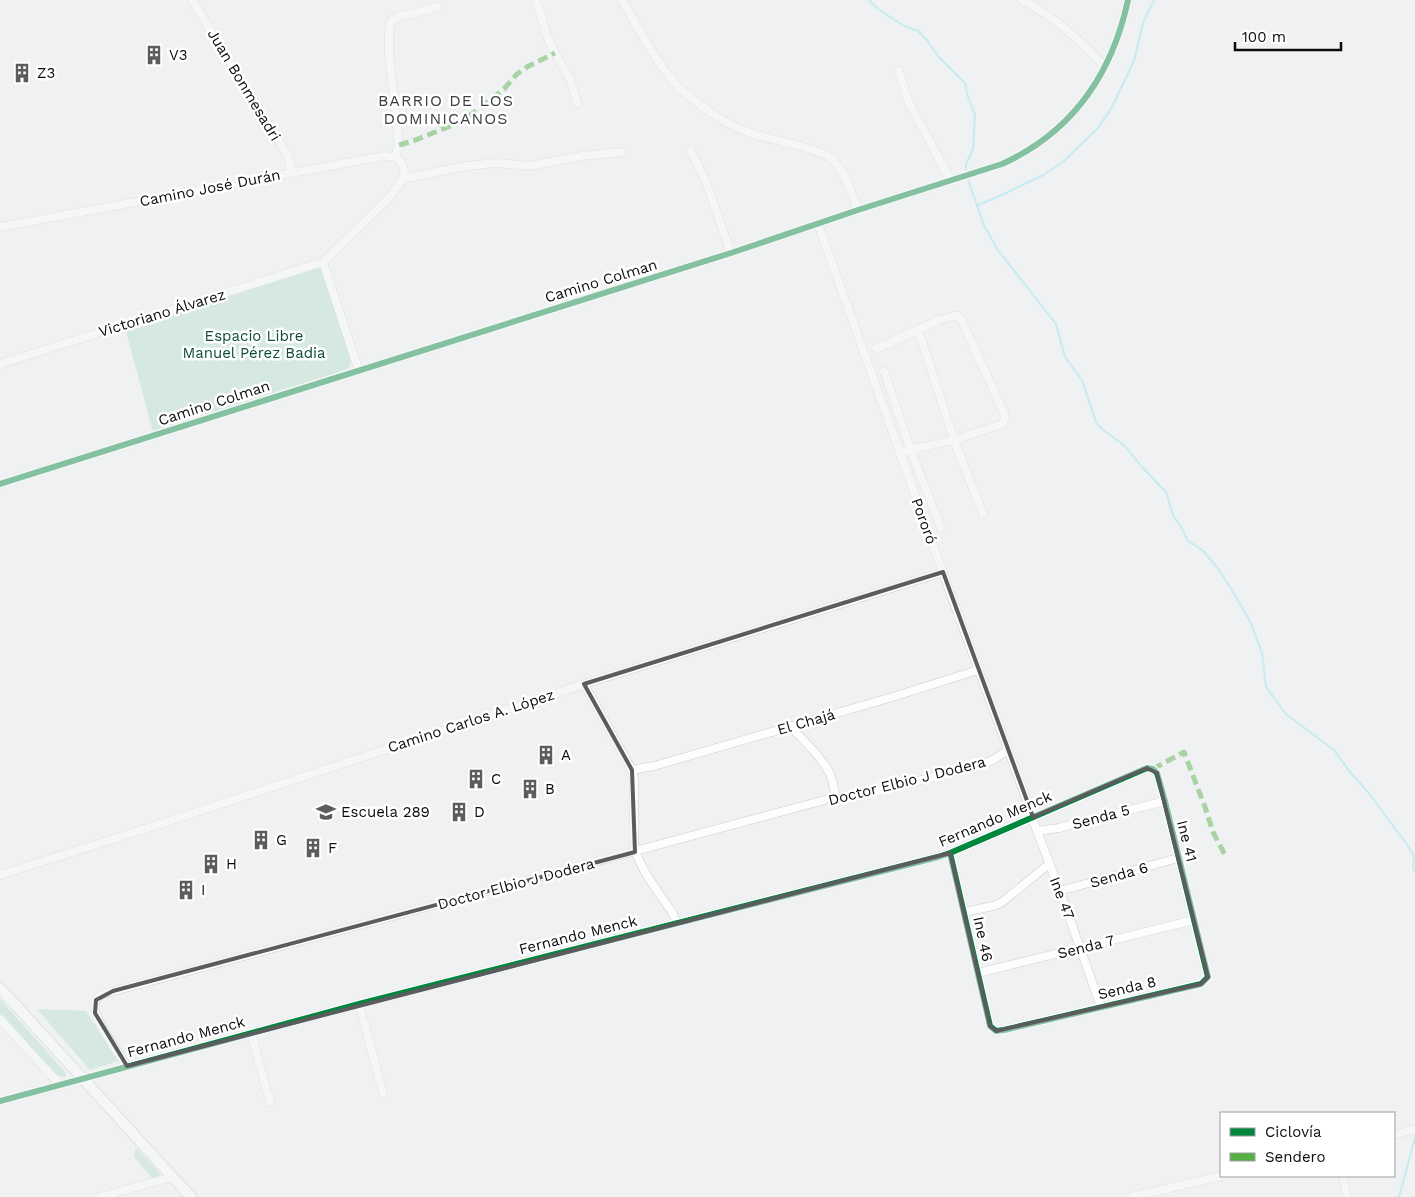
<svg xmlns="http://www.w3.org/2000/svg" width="1415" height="1197" font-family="'Work Sans',sans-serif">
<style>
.green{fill:#b9dfcb}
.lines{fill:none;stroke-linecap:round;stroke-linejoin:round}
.stream{stroke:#96e6f0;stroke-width:2}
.minor-casing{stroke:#cbcdce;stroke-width:9}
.major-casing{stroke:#cbcdce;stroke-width:12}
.minor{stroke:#fdfdfd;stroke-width:8}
.major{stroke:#fdfdfd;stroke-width:10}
.quiet{stroke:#54b044;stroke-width:5;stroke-dasharray:10 5;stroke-linecap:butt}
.cycleway-casing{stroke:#fff;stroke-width:9}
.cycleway{stroke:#00873e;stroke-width:6}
.marked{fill:none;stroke:#5b5c5e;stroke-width:4;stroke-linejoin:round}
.labels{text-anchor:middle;stroke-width:5;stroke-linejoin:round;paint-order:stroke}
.poi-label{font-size:15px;fill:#0b0c0d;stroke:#fff;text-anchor:start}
.street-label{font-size:15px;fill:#0b0c0d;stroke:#fff}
.park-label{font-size:15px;fill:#0c4f32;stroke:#fff}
.neighbourhood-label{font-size:16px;letter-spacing:1px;fill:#3c3e40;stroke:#fff}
</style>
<rect width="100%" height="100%" fill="#eff1f3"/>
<g class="green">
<polygon points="318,267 321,269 326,275 349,353 351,362 349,368 325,378 153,432 126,331"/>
<polygon points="0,999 66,1073 65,1077 62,1077 55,1074 0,1015"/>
<polygon points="37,1009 86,1011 118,1061 90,1070"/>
<polygon points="135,1149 137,1149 158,1171 160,1174 158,1177 153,1179 134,1157"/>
</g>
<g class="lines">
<g class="stream">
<polyline points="869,0 878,9 904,26 918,31 927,40 938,56 965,83 967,94 975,115 973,149 966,164 966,170"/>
<polyline points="968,180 984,225 997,249 1056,324 1065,357 1082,380 1096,422 1103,430 1125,446 1141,466 1166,492 1173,515 1183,530 1187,540 1202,550 1217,567 1227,582 1250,621 1262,653 1266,687 1286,714 1334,750 1350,772 1368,792 1408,846 1414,856 1413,867 1415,871"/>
<polyline points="978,205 1002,195 1043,175 1064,161 1098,128 1112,107 1134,61 1143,23 1154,0"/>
<polyline points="1399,1197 1415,1138"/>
</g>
<defs>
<g id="minor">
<polyline points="192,0 288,156 292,172"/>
<polyline points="536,0 548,39 555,53 570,79 577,103"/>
<path d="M622 0C637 25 650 52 668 75 681 92 703 108 721 119 745 135 774 139 800 146 810 149 821 151 829 157 845 169 851 193 858 210"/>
<path d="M1022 0C1056 18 1079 39 1105 67"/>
<polyline points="899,71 908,101 951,181"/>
<polyline points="691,151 706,182 731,253"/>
<polyline points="395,157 399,145 389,54 389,31 391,21 398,17 438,7"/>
<polyline points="403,179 466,166 497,163 529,166 582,156 622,152"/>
<polyline points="818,224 951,595 1033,817 1034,823 1060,891 1101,1007"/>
<polyline points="0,227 384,156 395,157 400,161 405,172 403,179 388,199 323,262 0,364"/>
<polyline points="323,262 359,371"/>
<polyline points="918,329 954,440 983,514"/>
<polyline points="876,349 939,320 954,316 958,316 961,319 1004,413 1005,419 1002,424 954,440 900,452"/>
<polyline points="884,371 911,451 941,528"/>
<path d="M0 484 731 253 858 210 1002 164C1072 132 1112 74 1128 0"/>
<path d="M584 684 632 770 634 779V843C636 865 661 895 673 914L677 923"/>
<path d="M790 726C804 741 821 756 830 774 833 781 834 789 836 797"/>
<polyline points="632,770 654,766 896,696 978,670"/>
<polyline points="1037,831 1059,828 1165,801"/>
<polyline points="0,875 154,826 584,684 943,572"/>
<polyline points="1060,891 1178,858"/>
<polyline points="964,912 993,906 1001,903 1049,864"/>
<polyline points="978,973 1194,920"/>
<polyline points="359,1004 383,1093"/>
<polyline points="0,1019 60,1085"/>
<polyline points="251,1033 270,1102"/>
<path d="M127 1066C119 1053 91 1017 95 1003 96 999 99 996 103 994L836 797 846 799 981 765 993 760 1008 750"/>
<polyline points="0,1101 359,1004 938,857 950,853 1147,768 1153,769 1157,773 1165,801 1208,977 1201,984 1004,1030 996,1031 990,1026 950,853"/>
<polyline points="1394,1135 1415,1129"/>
<polyline points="1343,1176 1347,1197"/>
<polyline points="100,1197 172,1177"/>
<polyline points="1131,1197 1221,1176"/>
</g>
<polyline id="major" points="0,988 191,1197"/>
</defs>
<use href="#minor" class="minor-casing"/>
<use href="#major" class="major-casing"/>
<use href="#minor" class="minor"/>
<use href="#major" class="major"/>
<g class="quiet">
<polyline points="399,145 413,141 460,122 472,114 504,89 517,74 527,67 555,53"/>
<polyline points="1153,769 1184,752 1205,807 1213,832 1226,857"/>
</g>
<defs>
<g id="cycleway">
<path d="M0 484 731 253 858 210 1002 164C1072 132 1112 74 1128 0"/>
<polyline points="0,1101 359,1004 938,857 950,853 1147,768 1153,769 1157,773 1165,801 1208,977 1201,984 1004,1030 996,1031 990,1026 950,853"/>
</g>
</defs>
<use href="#cycleway" class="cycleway-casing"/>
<use href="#cycleway" class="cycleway"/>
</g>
<path d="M0 0H1415V1197H0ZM943 572 1033 817 1147 768 1157 773 1208 977 1201 984 996 1031 990 1026 950 853 127 1066 95 1013 96 1000 113 991 635 852 632 770 584 684Z" fill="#eff1f3" fill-opacity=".55" fill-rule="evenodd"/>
<path class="marked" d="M943 572 1033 817 1147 768 1157 773 1208 977 1201 984 996 1031 990 1026 950 853 127 1066 95 1013 96 1000 113 991 635 852 632 770 584 684Z"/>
<defs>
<symbol id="building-bare" viewBox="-9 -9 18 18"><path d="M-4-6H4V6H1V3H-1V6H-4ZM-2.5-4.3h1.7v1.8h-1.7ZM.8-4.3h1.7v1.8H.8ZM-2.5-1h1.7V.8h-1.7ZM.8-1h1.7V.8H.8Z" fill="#5b5c5e" stroke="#fff" stroke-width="2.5" paint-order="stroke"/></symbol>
<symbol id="school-bare" viewBox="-9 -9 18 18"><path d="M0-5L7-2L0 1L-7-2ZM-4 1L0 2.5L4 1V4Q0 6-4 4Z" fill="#5b5c5e" stroke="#fff" stroke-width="2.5" paint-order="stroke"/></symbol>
</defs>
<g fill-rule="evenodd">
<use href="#building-bare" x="140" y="41" width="28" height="28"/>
<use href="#building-bare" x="8" y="59" width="28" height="28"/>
<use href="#building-bare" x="532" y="741" width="28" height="28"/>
<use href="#building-bare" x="462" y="765" width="28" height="28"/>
<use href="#building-bare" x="516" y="775" width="28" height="28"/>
<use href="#school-bare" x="312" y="798" width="28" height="28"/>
<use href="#building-bare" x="445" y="798" width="28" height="28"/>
<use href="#building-bare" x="247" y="826" width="28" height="28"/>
<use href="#building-bare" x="299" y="834" width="28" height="28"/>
<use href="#building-bare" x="197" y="850" width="28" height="28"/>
<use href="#building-bare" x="172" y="876" width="28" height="28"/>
</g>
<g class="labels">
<g class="poi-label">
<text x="169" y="60">V3</text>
<text x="37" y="78">Z3</text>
<text x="561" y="760">A</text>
<text x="491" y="784">C</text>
<text x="545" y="794">B</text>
<text x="341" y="817">Escuela 289</text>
<text x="474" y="817">D</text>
<text x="276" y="845">G</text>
<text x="328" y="853">F</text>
<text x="226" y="869">H</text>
<text x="201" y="895">I</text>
</g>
<g class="street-label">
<text transform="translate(244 85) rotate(59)" y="5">Juan Bonmesadri</text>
<text transform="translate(210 188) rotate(-11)" y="5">Camino José Durán</text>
<text transform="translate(601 281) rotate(-17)" y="5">Camino Colman</text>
<text transform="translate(162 313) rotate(-17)" y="5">Victoriano Álvarez</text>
<text transform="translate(214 403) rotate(-18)" y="5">Camino Colman</text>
<text transform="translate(924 521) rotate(70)" y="5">Pororó</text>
<text transform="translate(471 721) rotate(-18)" y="5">Camino Carlos A. López</text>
<text transform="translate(806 722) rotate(-16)" y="5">El Chajá</text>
<text transform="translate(907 781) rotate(-14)" y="5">Doctor Elbio J Dodera</text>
<text transform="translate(1101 817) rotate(-15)" y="5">Senda 5</text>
<text transform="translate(995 819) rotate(-23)" y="5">Fernando Menck</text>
<text transform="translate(1187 841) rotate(76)" y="5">Ine 41</text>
<text transform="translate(1119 875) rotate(-16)" y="5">Senda 6</text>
<text transform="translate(516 884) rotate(-15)" y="5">Doctor Elbio J Dodera</text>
<text transform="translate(1062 898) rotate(69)" y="5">Ine 47</text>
<text transform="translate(578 935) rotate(-14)" y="5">Fernando Menck</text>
<text transform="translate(983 939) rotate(78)" y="5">Ine 46</text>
<text transform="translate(1086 947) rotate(-14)" y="5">Senda 7</text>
<text transform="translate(1127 988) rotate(-13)" y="5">Senda 8</text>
<text transform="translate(186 1037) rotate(-15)" y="5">Fernando Menck</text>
</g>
<g class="park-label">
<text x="254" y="341">Espacio Libre<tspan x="254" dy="17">Manuel Pérez Badia</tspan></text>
</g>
<g class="neighbourhood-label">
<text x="446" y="106">BARRIO DE LOS<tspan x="446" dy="18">DOMINICANOS</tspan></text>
</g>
</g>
<rect x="1220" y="1112" width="175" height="65" fill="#ffffff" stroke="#9d9e9e"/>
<rect x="1230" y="1128" width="25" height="8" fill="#00873e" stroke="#9d9e9e"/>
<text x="1265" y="1137" font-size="15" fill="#0b0c0d">Ciclovía</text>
<rect x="1230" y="1153" width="25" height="8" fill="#54b044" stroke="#9d9e9e"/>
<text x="1265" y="1162" font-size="15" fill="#0b0c0d">Sendero</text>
<path d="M1235 42v8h106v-8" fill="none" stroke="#0b0c0d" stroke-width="2.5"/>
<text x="1242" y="42" font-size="15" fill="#0b0c0d" stroke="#ffffff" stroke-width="4" paint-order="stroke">100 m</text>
</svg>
